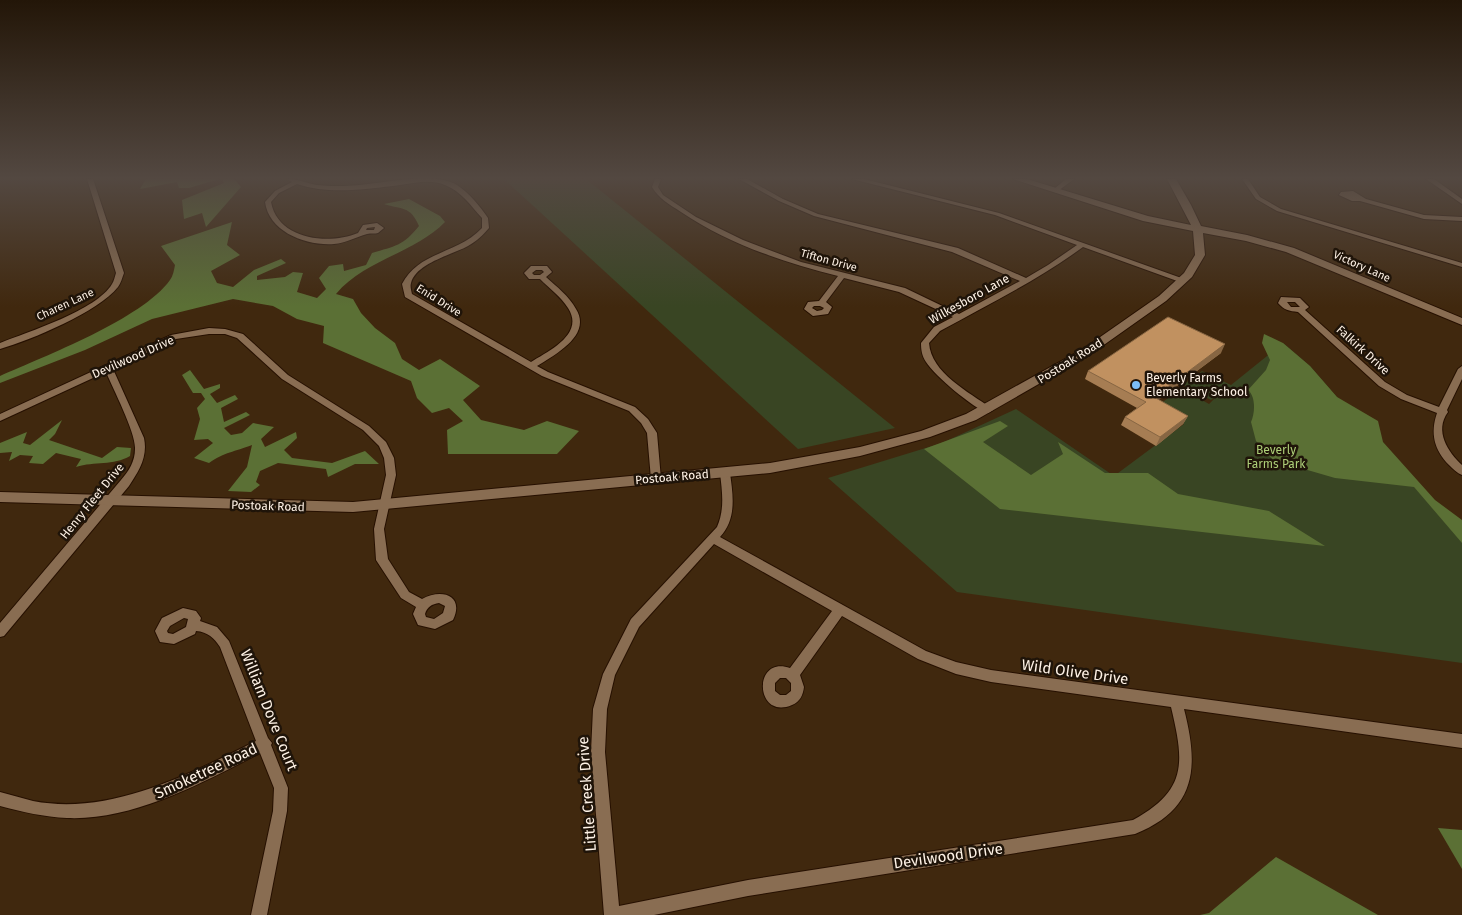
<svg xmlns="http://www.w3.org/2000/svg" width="1462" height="915" font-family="'Fira Sans',sans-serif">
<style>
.green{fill:#394523}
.forest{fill:#5b7035}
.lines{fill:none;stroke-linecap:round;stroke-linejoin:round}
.street-casing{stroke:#261000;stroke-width:2}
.secondary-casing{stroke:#261000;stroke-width:2}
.street{fill:#896d52;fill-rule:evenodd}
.secondary{fill:#896d52;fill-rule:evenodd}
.wall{fill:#a67d53}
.shaded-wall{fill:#876643}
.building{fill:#c19160;stroke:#876643}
.poi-dot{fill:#7bbef8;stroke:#1f1409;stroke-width:2}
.labels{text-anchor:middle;stroke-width:5;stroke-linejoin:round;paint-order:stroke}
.far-street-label{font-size:11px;fill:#fef2e6;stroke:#1f1409}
.street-label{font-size:12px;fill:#fef2e6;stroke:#1f1409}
.poi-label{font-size:12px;fill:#fef2e6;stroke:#1f1409;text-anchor:start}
.park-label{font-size:12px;fill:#adce78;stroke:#1f1409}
.near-street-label{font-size:15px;fill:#fef2e6;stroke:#1f1409}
</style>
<rect width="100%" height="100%" fill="#40280e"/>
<g class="green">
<polygon points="504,179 586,179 895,428 798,449"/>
<polygon points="1283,343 1310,366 1462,542 1462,663 957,592 828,478 942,443 1016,409 1114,476 1184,424 1155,408 1181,388 1209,404 1215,398 1211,400 1183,385 1192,378 1221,393 1193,378 1202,371 1231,385"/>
</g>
<g class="forest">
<polygon points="146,179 219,179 189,188 179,188 177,182 140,189"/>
<polygon points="222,179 234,179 241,187 206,227 202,213 184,219 182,200 224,183"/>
<path d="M409 199 440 216 445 222C415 253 364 260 336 294L353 299 361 313 375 328 395 343 402 359 419 370 440 359 480 386 463 400 481 420 524 430 547 421 579 431 557 454H448L447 430 463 421 449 408 432 413 417 398 411 381 323 343 324 326 297 319 273 306 233 299 152 319 85 350 0 383V376C45 356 142 319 170 280 173 276 174 270 175 265L161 246 232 222 227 245 240 255 211 271 217 283 233 287 254 270 281 259 286 263 257 276V280L285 277 293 272 303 273 297 292 317 298 326 289 319 278 329 266 343 264 344 271 366 265 372 253C395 246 403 246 419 226 410 205 402 210 384 204Z"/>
<path d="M1264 334 1283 343 1310 366 1337 397 1378 421 1383 442 1435 500 1462 520V543L1414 487 1335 478 1273 460 1256 441 1251 422C1255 413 1256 397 1248 390L1266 370 1270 360 1262 343Z"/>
<path d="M190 370 204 389 220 384V388L210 394 217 403 235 395 238 399 221 408 224 422 246 412 250 415 224 428 231 435 242 433 253 423 274 427 261 439 265 447 296 432 297 438 284 450 292 458 332 463 365 451 379 464H355L328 477 326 469 278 463 260 471 256 482 260 485 251 492 228 491 247 467 252 445C234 452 225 452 209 463L194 458 213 443 208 439 194 440 200 419 197 408 205 399 201 393H193L182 375Z"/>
<path d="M62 420 55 434 49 440 102 458 117 447 131 448 130 456C113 466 95 461 76 467L81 459 56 453 43 464 29 463 33 456 20 455 9 461 12 452 0 453V443L27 432 23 443 30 445Z"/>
<polygon points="1000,421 1008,426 983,442 1031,475 1063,454 1058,442 1105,473 1148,473 1178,494 1269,511 1325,546 1000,509 924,449"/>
<polygon points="1438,828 1462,830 1462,869"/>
<polygon points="1276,857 1378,915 1200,915 1209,913"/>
</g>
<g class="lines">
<defs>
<g id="street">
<path d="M87 179H93L124 273C122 278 121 283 118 287 98 312 31 340 0 349V343C28 332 97 310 112 284 114 281 115 276 116 273Z"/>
<path d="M287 179C298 179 306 183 317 185 326 186 335 186 344 186 374 186 432 170 457 185 469 193 480 206 488 218L489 228C483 235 477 241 468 246 452 255 416 263 411 283 410 286 411 290 412 294L531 362C549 351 585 334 568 308 561 297 549 288 540 279H529L524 273 531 266H547L552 272 546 277C557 287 569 296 576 309 592 335 556 354 537 366L548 372 635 407 648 419 657 433 661 479 660 482 656 483 651 479 647 433 641 423 629 411 542 376 405 297 402 284C419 251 458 254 482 228V218C471 206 461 191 445 185 431 179 414 183 400 185 367 189 330 195 297 184L279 193 271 202C278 240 329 245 358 233L363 225 377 223 384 228 378 233C375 234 371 233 367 234 356 237 346 243 334 244 306 246 269 232 265 202L275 191 292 182ZM375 227 374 230H366L367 228ZM536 270H542L544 272 540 275H534L532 273Z"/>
<path d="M655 179H661L658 187 663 195 696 217 743 240 801 262 905 288 959 314 1020 281 952 252 814 216 779 201 739 179H747L783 199 818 214 958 248 1026 278 1048 265 1077 245 995 215 852 179H864L999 213 1187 280 1183 282H1180L1083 247C1038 280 989 304 940 331L929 343C931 373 969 392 991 408L993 410 988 413C973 408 935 376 926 362 922 356 921 350 921 343L934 327 953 317 899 292 844 278 826 302 832 307 828 314 813 316 804 309 808 302 819 301 838 276C783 262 728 244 681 212 669 204 659 199 652 187ZM814 306H820L824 308 822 310 817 311 812 308Z"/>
<polygon points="1066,179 1074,179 1058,191 1054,191 1054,189"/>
<polygon points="1242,179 1248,179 1260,197 1281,209 1462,263 1462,267 1277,211 1256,199"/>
<polygon points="1426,179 1434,179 1462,199 1462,204"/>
<polygon points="1353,191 1366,199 1424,215 1462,217 1462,221 1424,219 1360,201 1352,201 1339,195 1341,192"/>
<path d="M1281 297 1300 298 1309 307 1305 310 1385 382 1407 395 1439 407 1458 369 1462 366V379L1447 410 1448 412C1434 431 1448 452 1462 465V475C1457 473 1453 469 1449 465 1434 450 1430 433 1437 413L1401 399 1379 386 1298 312C1289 311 1284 310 1278 303ZM1287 302H1295L1300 307H1291Z"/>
<path d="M209 328 225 329 243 334 288 375 369 426 386 442 394 458 396 475 384 529 388 559 409 592 422 599C441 588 465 595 453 620L435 629 418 625 413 614 416 607 401 598 376 560 374 529 386 475 384 458 379 446 363 430 282 379 237 338 225 334H209L176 339 113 369 144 438C148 457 139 471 129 486L4 636 0 637V623L121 480C129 471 135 461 135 449 136 433 113 389 106 372L0 421V414L171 335ZM439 603 445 606 443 613 434 619 426 617 425 614C427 607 432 604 439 603Z"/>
<path d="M725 469 730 473C733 495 737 519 720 537L926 651 956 662 991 670 1462 734V748L1184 709C1199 767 1197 809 1135 834L748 896 654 915H604L591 752 593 709 603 674 631 619 717 527C725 509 722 491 720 473ZM714 544 832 611 790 668C752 655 755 721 792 705 800 702 803 695 804 687L800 675 842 616 918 659 956 674 991 682 1171 707C1184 762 1188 790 1133 820L748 880 619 906 605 752 607 709 615 675 639 627ZM780 678H786L791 683V691L786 695H780L775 691V683Z"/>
<path d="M183 608 196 611 201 618 200 621 217 627 229 641 268 738 272 743 271 745 288 788 287 811 267 915H251L273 811 274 788 260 753C204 782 133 821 67 818 44 817 23 812 0 806V792C11 795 22 798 33 801 110 816 190 774 256 741L220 647C214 638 208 632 196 631L195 634 174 644 160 642 155 631 162 618ZM184 618 188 619 186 627 173 634 168 633 167 631 170 626Z"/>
</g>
<polygon id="secondary" points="1013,179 1027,179 1148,216 1191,225 1167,179 1176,179 1191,205 1201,226 1247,235 1294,248 1462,318 1462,325 1286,252 1246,241 1203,233 1205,255 1192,277 1166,301 1091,354 976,420 930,437 860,456 770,473 353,512 0,502 0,492 353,502 770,463 860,447 921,431 966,414 1083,349 1159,296 1184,273 1195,255 1193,231 1143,221"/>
</defs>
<use href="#street" class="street-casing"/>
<use href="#secondary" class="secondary-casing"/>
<use href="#street" class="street"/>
<use href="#secondary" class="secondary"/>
</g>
<polygon class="wall" points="1221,353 1158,400 1188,416 1183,424 1156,446 1121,425 1125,417 1137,408 1085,379 1088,371"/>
<g class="shaded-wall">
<polygon points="1225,344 1221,353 1150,406 1154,397"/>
<polygon points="1188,416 1183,424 1156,446 1160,437"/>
</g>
<polygon class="building" points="1168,317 1225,344 1154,397 1188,416 1160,437 1125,417 1146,402 1088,371"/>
<linearGradient id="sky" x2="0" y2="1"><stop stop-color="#231608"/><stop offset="0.58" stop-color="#534841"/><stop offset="1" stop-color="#534841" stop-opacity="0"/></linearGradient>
<rect width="1462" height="307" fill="url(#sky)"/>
<circle class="poi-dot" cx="1136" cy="385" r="5"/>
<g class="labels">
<g class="far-street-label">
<text transform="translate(829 260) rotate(15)" y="4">Tifton Drive</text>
<text transform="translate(1362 266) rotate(24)" y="4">Victory Lane</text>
<text transform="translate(439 300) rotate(32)" y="4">Enid Drive</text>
<text transform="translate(65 304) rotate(-25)" y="4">Charen Lane</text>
</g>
<g class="street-label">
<text transform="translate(969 299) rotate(-29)" y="4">Wilkesboro Lane</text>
<text transform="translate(1363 350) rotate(42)" y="4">Falkirk Drive</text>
<text transform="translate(133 357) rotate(-24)" y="4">Devilwood Drive</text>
<text transform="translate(1070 361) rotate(-32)" y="4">Postoak Road</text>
<text transform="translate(672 477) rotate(-5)" y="4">Postoak Road</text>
<text transform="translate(92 501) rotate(-51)" y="4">Henry Fleet Drive</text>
<text transform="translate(268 506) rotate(2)" y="4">Postoak Road</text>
</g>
<g class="poi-label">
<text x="1146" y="382">Beverly Farms<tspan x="1146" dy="14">Elementary School</tspan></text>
</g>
<g class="park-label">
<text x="1276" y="454">Beverly<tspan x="1276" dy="14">Farms Park</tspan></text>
</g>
<g class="near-street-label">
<text transform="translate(1075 672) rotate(8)" y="5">Wild Olive Drive</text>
<text transform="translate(269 710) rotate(68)" y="5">William Dove Court</text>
<text transform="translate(206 771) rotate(-25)" y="5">Smoketree Road</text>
<text transform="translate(587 794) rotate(-94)" y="5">Little Creek Drive</text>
<text transform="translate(948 856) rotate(-8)" y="5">Devilwood Drive</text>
</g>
</g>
</svg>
